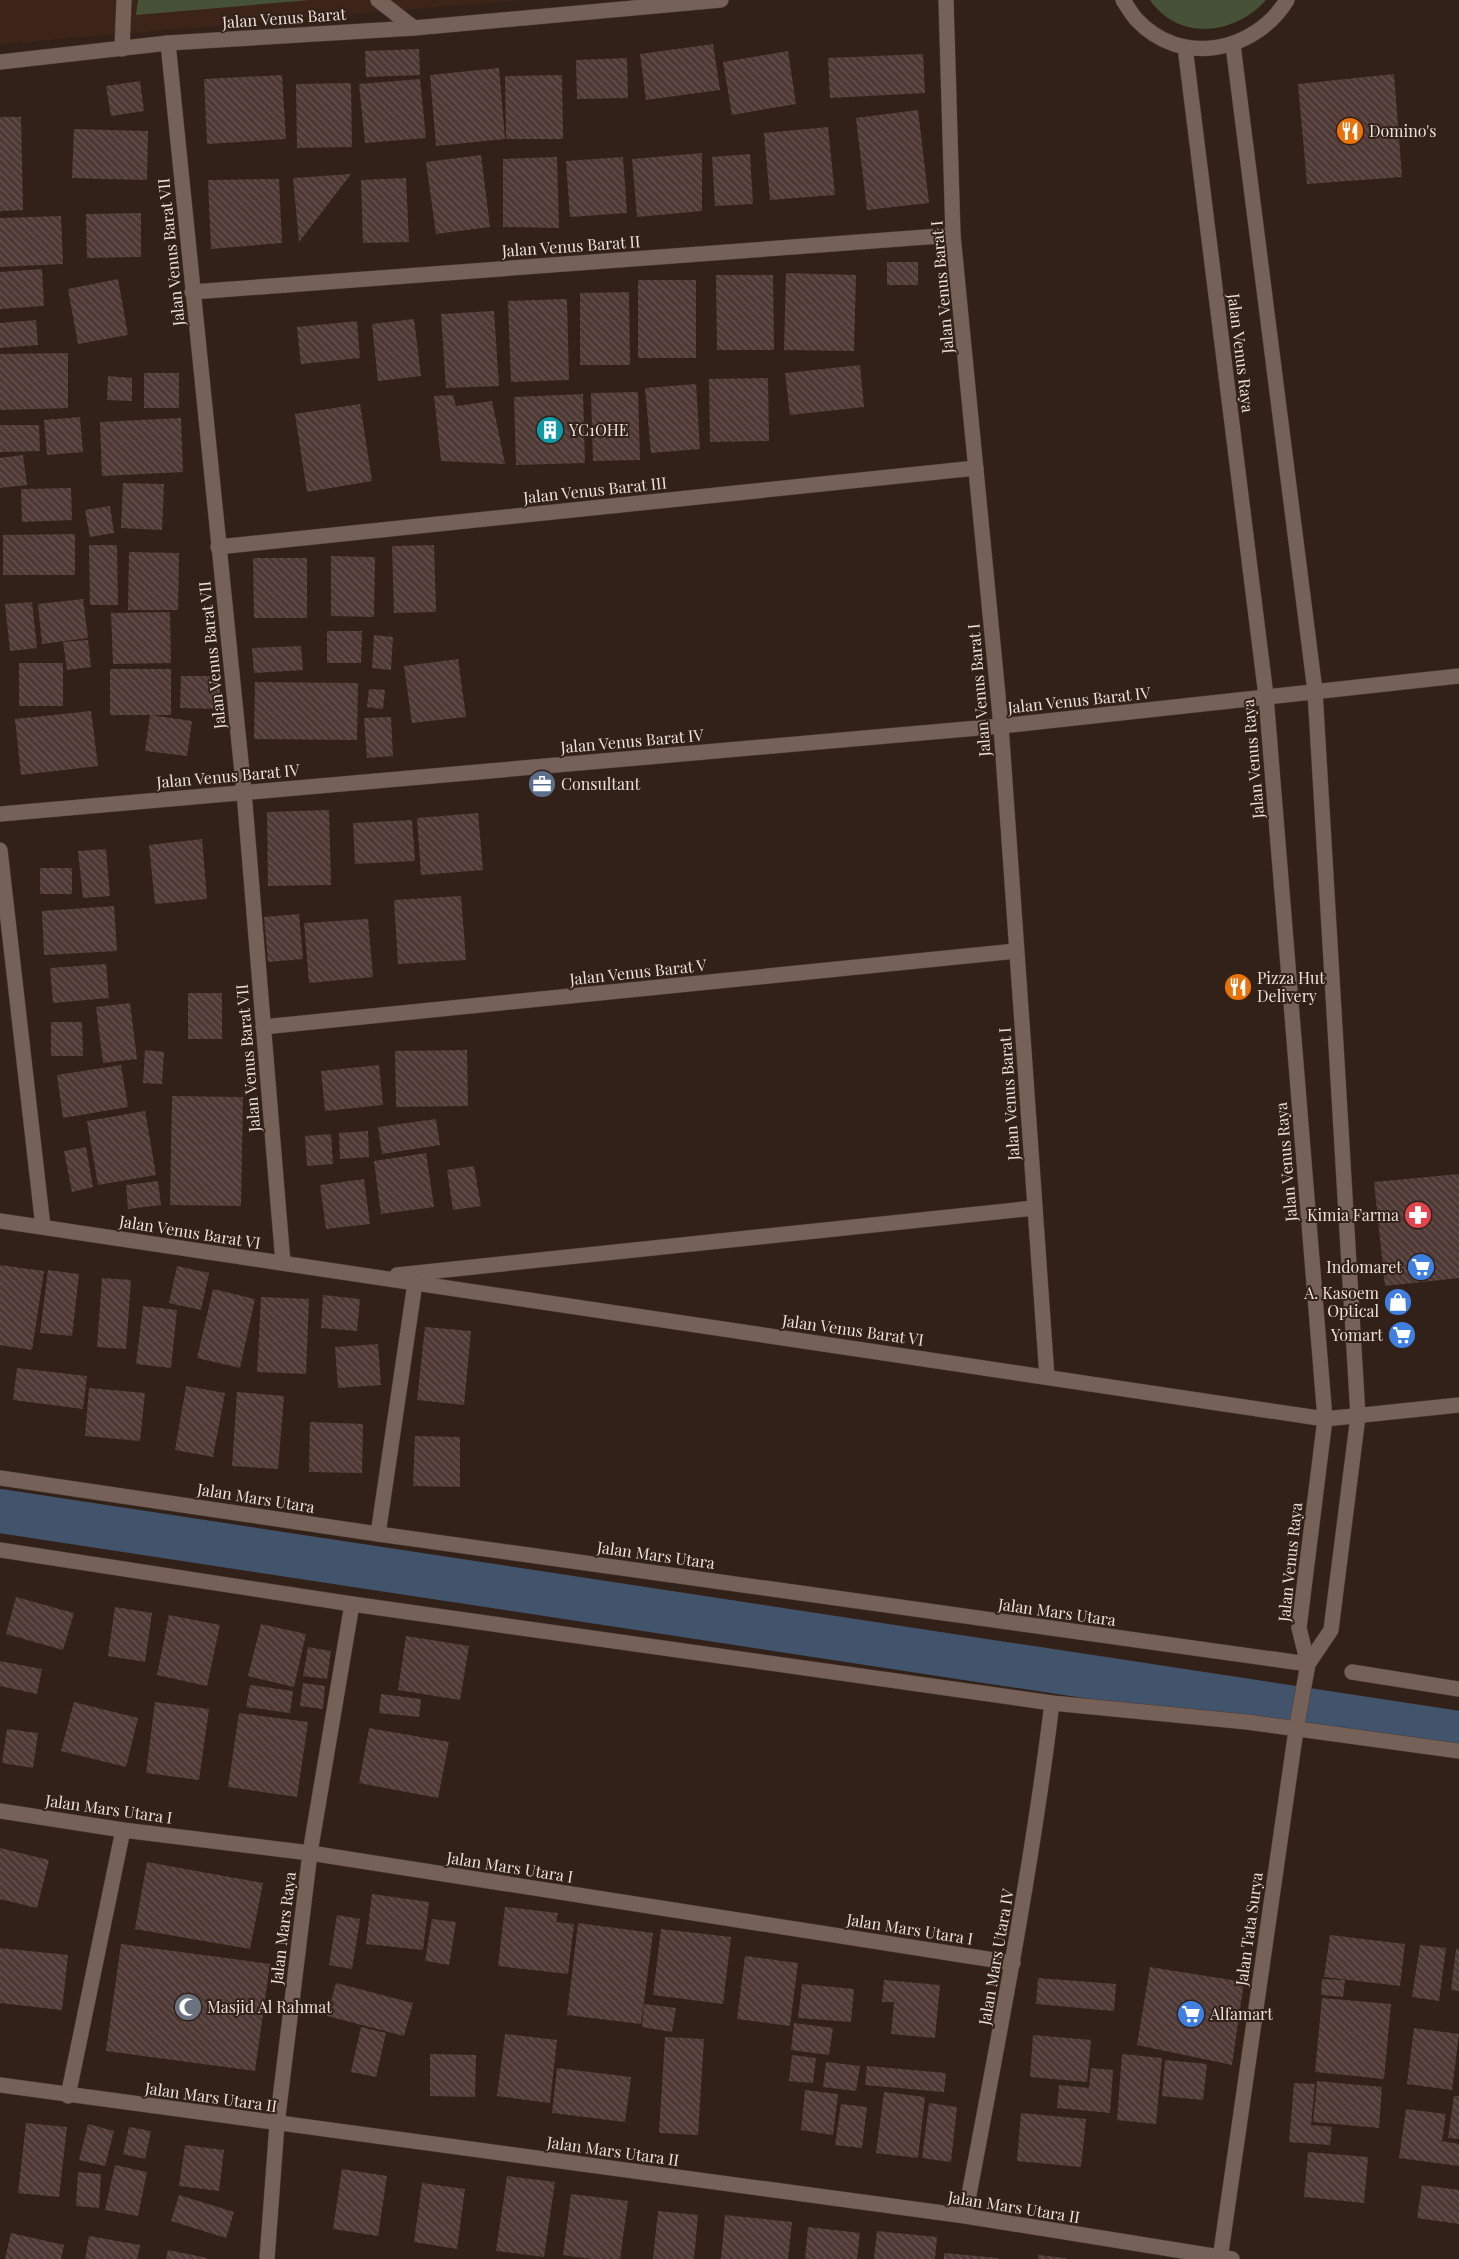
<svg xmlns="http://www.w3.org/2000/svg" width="1459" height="2259" font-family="'Playfair Display',serif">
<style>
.built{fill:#3c2518}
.park{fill:#465137}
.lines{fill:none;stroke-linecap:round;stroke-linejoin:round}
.canal{stroke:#42546b;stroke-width:44}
.building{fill:url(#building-back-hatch)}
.minor-casing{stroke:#4c3d37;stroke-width:16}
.minor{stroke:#756157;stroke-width:15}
.labels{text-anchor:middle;stroke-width:4;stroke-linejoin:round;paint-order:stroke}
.street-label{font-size:16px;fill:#ece0da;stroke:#322118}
.poi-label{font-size:16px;fill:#ece0da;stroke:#322118;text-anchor:start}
</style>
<defs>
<pattern id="building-back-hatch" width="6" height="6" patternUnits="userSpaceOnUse" patternTransform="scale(1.25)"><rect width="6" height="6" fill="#4e3935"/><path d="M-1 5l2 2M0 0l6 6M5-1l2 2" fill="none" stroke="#685552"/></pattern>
</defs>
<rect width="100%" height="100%" fill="#322118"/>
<polygon class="built" points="0,0 523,0 0,44"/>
<g class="park">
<polygon points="138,0 310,0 136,15"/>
<path d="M1150 0H1266C1235 35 1179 42 1150 0Z"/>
</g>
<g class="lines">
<polyline class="canal" points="0,1511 1459,1733"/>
</g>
<g class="building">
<polygon points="713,44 720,90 646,100 640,54"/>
<polygon points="419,49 420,75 366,77 365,51"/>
<polygon points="788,51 796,104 732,115 723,62"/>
<polygon points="923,54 925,93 830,98 828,58"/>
<polygon points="627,58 628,98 577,99 576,60"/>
<polygon points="499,68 505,139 436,146 430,75"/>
<polygon points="1394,74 1402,177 1307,184 1298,84"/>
<polygon points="282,75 286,139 207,144 204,79"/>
<polygon points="562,75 563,139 506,139 505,76"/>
<polygon points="420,79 426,138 365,143 359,84"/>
<polygon points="140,81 144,111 111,116 106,86"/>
<polygon points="351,83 352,147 297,148 296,84"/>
<polygon points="918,110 929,203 867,210 856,118"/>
<polygon points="0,117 21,117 23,210 0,211"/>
<polygon points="828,127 835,195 770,200 764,133"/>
<polygon points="74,129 148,131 147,180 72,178"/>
<polygon points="702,153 702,211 637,217 632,159"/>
<polygon points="750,154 753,204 715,206 712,157"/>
<polygon points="481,155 490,227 436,234 426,162"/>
<polygon points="557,157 559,228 503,227 503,159"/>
<polygon points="623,157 627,213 570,217 566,161"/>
<polygon points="351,174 299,242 293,178"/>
<polygon points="406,178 409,242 363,243 361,180"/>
<polygon points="279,179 282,243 211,249 208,180"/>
<polygon points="141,213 141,257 87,258 86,214"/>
<polygon points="61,216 63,264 0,267 0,218"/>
<rect x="887" y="262" width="31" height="23"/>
<polygon points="42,269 44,306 0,309 0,272"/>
<polygon points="786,273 856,275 854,351 784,350"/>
<polygon points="716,275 773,275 774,350 717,350"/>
<polygon points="118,279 128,335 78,344 68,289"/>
<rect x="638" y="280" width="58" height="78"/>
<polygon points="629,292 630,365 580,365 580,293"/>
<polygon points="567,299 569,380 511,382 508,301"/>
<polygon points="494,311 499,386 446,388 441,314"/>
<polygon points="414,319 421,376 378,381 372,324"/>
<polygon points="36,320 38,345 0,348 0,323"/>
<polygon points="357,321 360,358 301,364 297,327"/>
<polygon points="68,353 68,408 0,410 0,354"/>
<polygon points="860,365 864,407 790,415 785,373"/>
<rect x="144" y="373" width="35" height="35"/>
<polygon points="108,376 132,378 132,401 107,400"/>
<polygon points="768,378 769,441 710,442 709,379"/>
<polygon points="696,384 700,449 651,453 645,388"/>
<polygon points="638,392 640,460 593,461 591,393"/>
<polygon points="583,394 585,463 516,465 514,397"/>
<polygon points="453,395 456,406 492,401 505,464 441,461 434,396"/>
<polygon points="360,404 372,481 307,492 295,414"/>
<polygon points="80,417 83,452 47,455 44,420"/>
<polygon points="181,418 183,472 102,476 100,422"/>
<polygon points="0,425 39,425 40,451 0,452"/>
<polygon points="23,455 27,485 0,488 0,458"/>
<polygon points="123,483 164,484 162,530 121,528"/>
<polygon points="71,488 72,520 22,522 21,489"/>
<polygon points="110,506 114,533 90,537 85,510"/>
<polygon points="75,534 75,575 3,575 3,535"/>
<polygon points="89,545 117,545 118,605 90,605"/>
<polygon points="434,545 436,612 394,613 392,546"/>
<polygon points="129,552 179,553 178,610 128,610"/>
<polygon points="331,556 375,557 374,617 331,616"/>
<polygon points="253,558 307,558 307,618 254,618"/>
<polygon points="83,599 88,638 42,644 38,604"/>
<polygon points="32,602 37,648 10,651 5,604"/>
<polygon points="170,612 171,663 113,664 111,613"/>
<polygon points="327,631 362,631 361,663 327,663"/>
<polygon points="374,635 393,637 391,670 372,668"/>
<polygon points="88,640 91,667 67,670 63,642"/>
<polygon points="301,646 303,670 254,673 252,648"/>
<polygon points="458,659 466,717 412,723 404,666"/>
<rect x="19" y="663" width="44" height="43"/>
<rect x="110" y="669" width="61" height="46"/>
<polygon points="181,676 220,676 220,709 180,708"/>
<polygon points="255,682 358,683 357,740 254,739"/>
<polygon points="369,689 385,690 383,709 367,707"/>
<polygon points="91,711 98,766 21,775 15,719"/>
<polygon points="150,715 192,721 187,756 145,751"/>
<polygon points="391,717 393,756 367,758 364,718"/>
<polygon points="329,810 331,885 268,886 267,812"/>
<polygon points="478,813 483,870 421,875 417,818"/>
<polygon points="412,820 415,861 355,864 353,823"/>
<polygon points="202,839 207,899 155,904 149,845"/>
<polygon points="106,849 110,896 83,898 78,851"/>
<rect x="40" y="868" width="32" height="26"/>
<polygon points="461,896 466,960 398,964 394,900"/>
<polygon points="114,906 117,951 44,955 42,911"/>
<polygon points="299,914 303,959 268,962 264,917"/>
<polygon points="368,919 373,977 309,983 304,923"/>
<polygon points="106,964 109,998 53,1003 50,968"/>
<rect x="188" y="993" width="34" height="46"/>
<polygon points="130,1003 137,1059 103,1063 96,1007"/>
<polygon points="51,1022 82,1022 83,1056 51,1056"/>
<polygon points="145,1050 164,1052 162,1084 143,1083"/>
<polygon points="467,1050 468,1106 396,1107 395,1051"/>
<polygon points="121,1065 128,1107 63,1118 57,1075"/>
<polygon points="379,1065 383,1105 325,1111 321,1071"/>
<polygon points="172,1096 243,1097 241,1206 170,1205"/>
<polygon points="145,1111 156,1175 98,1185 87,1121"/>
<polygon points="436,1119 440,1145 382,1154 378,1127"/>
<polygon points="368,1131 369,1157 340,1159 339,1133"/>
<polygon points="331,1134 333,1164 307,1166 305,1136"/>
<polygon points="86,1147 93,1187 72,1192 64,1151"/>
<polygon points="426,1153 434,1207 381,1214 374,1161"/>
<polygon points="474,1166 481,1206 453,1210 447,1170"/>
<polygon points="1459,1174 1459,1278 1385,1286 1374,1182"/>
<polygon points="364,1179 370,1224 326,1229 320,1185"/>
<polygon points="158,1181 161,1205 128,1209 126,1185"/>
<polygon points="0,1265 44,1271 32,1350 0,1345"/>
<polygon points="177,1266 209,1273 201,1310 169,1303"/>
<polygon points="48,1270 79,1274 72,1336 40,1333"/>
<polygon points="102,1278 131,1280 126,1349 97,1347"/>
<polygon points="213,1289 255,1299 240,1368 197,1358"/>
<polygon points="323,1295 360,1299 357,1331 321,1328"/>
<polygon points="261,1297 309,1299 306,1374 257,1372"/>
<polygon points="143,1306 177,1310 171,1368 136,1364"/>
<polygon points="425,1327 471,1331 464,1405 417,1400"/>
<polygon points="378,1344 381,1385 338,1388 335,1347"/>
<polygon points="17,1368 87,1376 83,1409 13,1400"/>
<polygon points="186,1386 225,1393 213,1457 175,1450"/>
<polygon points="89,1388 145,1393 140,1441 85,1436"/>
<polygon points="237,1392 284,1396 278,1469 232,1466"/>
<polygon points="310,1422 363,1424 362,1473 309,1472"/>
<polygon points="415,1436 460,1437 460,1487 413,1486"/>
<polygon points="16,1597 74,1613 63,1650 6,1634"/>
<polygon points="115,1607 152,1613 145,1662 108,1656"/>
<polygon points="169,1615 220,1625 207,1686 157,1675"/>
<polygon points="261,1624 306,1634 294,1687 248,1676"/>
<polygon points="406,1636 469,1646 460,1700 398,1690"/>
<polygon points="308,1647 331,1651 327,1679 303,1676"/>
<polygon points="0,1661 42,1669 37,1694 0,1686"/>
<polygon points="303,1683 325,1686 323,1709 300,1706"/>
<polygon points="250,1685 293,1691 290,1713 246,1707"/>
<polygon points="381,1694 421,1699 419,1717 379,1713"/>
<polygon points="74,1702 138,1718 126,1767 61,1751"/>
<polygon points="155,1702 209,1709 199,1780 146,1773"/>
<polygon points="239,1713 308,1722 297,1797 228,1787"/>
<polygon points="369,1728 449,1742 438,1798 359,1783"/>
<polygon points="7,1729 38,1733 33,1768 2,1763"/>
<polygon points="0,1848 49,1860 37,1908 0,1899"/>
<polygon points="147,1862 263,1883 250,1949 135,1929"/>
<polygon points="372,1894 429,1902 423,1950 366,1944"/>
<polygon points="505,1907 558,1913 556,1922 574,1924 568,1974 498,1966"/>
<polygon points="337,1915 360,1919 352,1969 329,1965"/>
<polygon points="432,1919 456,1922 449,1965 425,1961"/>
<polygon points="578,1923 653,1933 641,2024 567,2015"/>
<polygon points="661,1929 731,1937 723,2004 653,1995"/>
<polygon points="1330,1935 1405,1944 1400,1986 1324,1977"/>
<polygon points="121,1944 270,1964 255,2071 106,2051"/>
<polygon points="1420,1945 1446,1948 1439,2001 1412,1997"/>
<polygon points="0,1948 68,1955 62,2010 0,2003"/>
<polygon points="1456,1949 1459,1949 1459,1991 1451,1990"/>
<polygon points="745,1956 798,1963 790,2026 737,2019"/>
<polygon points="1150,1967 1244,1982 1232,2065 1137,2045"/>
<polygon points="1038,1978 1116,1984 1114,2011 1036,2004"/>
<polygon points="1322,1979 1345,1980 1343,1997 1321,1995"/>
<polygon points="884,1980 940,1985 935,2038 891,2034 894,2002 882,2002"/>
<polygon points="336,1983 413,2003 404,2036 327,2016"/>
<polygon points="802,1984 854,1989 851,2022 798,2018"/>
<polygon points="1322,1998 1391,2004 1384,2079 1315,2072"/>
<polygon points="644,2004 676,2008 672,2032 642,2027"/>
<polygon points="794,2023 833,2028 829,2055 791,2050"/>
<polygon points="361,2027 386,2033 376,2077 351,2072"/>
<polygon points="1414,2028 1459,2034 1452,2090 1407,2084"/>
<polygon points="505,2034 557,2040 550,2103 497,2096"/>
<polygon points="1033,2035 1091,2040 1087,2082 1030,2077"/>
<polygon points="665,2037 704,2039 698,2135 659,2133"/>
<polygon points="430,2054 476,2055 475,2097 430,2096"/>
<polygon points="1122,2054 1162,2058 1156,2124 1117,2120"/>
<polygon points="792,2055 816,2058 813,2083 789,2081"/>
<polygon points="1165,2060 1207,2064 1203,2100 1162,2096"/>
<polygon points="826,2062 860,2066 856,2091 823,2087"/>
<polygon points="867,2066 946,2073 944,2092 865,2085"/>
<polygon points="557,2068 631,2077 625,2122 552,2113"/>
<polygon points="1091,2068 1113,2070 1110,2113 1057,2108 1059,2085 1089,2088"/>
<polygon points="1317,2081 1382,2087 1379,2128 1313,2122"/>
<polygon points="1294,2083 1315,2084 1311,2125 1332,2127 1330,2145 1289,2142"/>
<polygon points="805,2090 838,2094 833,2135 801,2130"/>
<polygon points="884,2092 925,2097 918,2158 876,2153"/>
<polygon points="1454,2096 1459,2096 1459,2139 1448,2138"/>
<polygon points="929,2103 957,2107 951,2162 922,2158"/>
<polygon points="841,2104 867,2107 862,2148 835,2145"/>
<polygon points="1406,2109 1446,2114 1442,2141 1459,2144 1459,2166 1399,2158"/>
<polygon points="1021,2113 1086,2119 1081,2167 1017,2161"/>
<polygon points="26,2123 67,2127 59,2197 18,2193"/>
<polygon points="88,2124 114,2131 105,2166 79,2160"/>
<polygon points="129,2127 151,2131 145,2159 123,2154"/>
<polygon points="185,2145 224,2150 219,2191 179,2186"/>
<polygon points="1308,2152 1368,2157 1364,2203 1304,2197"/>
<polygon points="115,2165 147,2172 138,2216 105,2210"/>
<polygon points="342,2169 387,2176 378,2236 333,2229"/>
<polygon points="78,2172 101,2174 99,2208 76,2206"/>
<polygon points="507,2176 555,2182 544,2257 496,2251"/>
<polygon points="422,2183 465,2189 457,2249 414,2242"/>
<polygon points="1422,2185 1459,2190 1459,2224 1417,2218"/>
<polygon points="571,2194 628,2201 620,2259 591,2259 563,2255"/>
<polygon points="179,2195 234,2212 226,2238 171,2221"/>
<polygon points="658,2211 698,2215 694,2259 653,2259"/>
<polygon points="725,2215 792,2222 788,2259 721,2259"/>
<polygon points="808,2227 860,2233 857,2259 805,2259"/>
<polygon points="877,2231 937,2237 935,2259 874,2259"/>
<polygon points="11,2233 64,2245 61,2259 5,2259"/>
<polygon points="89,2236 140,2245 137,2259 85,2259"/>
<polygon points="168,2250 207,2258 207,2259 166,2259"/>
<polygon points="944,2253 998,2258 998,2259 944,2259"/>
<polygon points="1038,2255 1066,2258 1066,2259 1038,2259"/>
</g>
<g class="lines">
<defs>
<g id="minor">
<polyline points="378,0 414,28"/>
<polyline points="946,0 953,235 1001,726 1047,1377"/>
<path d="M1123 0C1127 6 1131 13 1136 19 1181 68 1255 52 1287 0"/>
<polyline points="168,43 244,792 283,1263"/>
<polyline points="1185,47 1266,696 1325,1419 1299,1628 1308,1664"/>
<polyline points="122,49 124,0"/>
<polyline points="0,62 168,43 414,28 721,0"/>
<polyline points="192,292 953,235"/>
<polyline points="218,547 976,468"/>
<polyline points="0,814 1001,726 1459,676"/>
<polyline points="0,850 43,1227"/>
<polyline points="263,1027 1016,951"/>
<polyline points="0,1221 1325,1419 1459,1405"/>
<polyline points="397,1275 1034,1208"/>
<polyline points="0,1478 378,1534 1308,1664"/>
<polyline points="378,1534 415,1283"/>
<polyline points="0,1550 352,1604 1052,1703 1247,1722 1459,1751"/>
<polyline points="1352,1672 1459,1689"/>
<polyline points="0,1811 123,1830 310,1853 1013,1963"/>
<polyline points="0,2085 965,2216 1232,2259"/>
<polyline points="68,2096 123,1830"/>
<path d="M965 2216C997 2045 1031 1875 1052 1703"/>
<polyline points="267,2259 277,2124 310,1853 352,1604"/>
<polyline points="1220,2259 1296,1730 1308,1664 1331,1630 1358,1416 1315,691 1233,45"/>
</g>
</defs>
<use href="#minor" class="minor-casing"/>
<use href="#minor" class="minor"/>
</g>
<defs>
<symbol id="restaurant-disc" viewBox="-11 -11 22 22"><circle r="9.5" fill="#e8710a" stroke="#322118"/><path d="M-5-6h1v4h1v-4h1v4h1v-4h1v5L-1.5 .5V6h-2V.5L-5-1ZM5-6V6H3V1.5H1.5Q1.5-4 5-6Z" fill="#fff"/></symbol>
<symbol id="building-disc" viewBox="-11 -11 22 22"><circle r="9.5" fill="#0f9aa8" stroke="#322118"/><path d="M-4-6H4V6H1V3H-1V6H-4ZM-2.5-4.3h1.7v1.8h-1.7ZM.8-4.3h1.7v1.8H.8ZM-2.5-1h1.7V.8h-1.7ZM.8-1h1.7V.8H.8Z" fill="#fff"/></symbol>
<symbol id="office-disc" viewBox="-11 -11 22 22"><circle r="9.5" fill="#5c6f8a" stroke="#322118"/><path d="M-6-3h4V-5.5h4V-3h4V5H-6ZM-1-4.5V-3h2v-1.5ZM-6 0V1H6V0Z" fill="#fff"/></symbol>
<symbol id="pharmacy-disc" viewBox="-11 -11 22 22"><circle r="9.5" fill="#e0444e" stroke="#322118"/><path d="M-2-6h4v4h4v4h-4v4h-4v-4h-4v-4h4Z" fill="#fff"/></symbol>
<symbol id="supermarket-disc" viewBox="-11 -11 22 22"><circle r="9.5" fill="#3f7fe0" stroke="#322118"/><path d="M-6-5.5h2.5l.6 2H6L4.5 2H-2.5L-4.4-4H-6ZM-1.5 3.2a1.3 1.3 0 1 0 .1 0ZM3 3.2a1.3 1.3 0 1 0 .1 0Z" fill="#fff"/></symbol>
<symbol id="shop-disc" viewBox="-11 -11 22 22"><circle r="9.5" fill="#3f7fe0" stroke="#322118"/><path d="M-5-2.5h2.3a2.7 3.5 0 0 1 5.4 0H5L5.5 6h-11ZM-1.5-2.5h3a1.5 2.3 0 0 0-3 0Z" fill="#fff"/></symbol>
<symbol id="mosque-disc" viewBox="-11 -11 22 22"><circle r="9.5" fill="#6b7280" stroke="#322118"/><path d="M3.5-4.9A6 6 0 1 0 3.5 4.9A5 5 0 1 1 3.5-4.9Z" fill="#fff"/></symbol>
</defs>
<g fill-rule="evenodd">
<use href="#restaurant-disc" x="1334" y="115" width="32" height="32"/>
<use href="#building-disc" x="534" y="414" width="32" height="32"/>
<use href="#office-disc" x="526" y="768" width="32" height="32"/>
<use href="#restaurant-disc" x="1222" y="971" width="32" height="32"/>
<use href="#pharmacy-disc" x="1402" y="1199" width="32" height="32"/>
<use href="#supermarket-disc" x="1405" y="1251" width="32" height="32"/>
<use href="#shop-disc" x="1382" y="1286" width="32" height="32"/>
<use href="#supermarket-disc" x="1386" y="1319" width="32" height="32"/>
<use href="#mosque-disc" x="172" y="1991" width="32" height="32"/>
<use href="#supermarket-disc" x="1175" y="1998" width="32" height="32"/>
</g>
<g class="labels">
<g class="street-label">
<text transform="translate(284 18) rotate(-4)" y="6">Jalan Venus Barat</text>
<text transform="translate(571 246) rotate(-4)" y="6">Jalan Venus Barat II</text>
<text transform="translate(171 252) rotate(-96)" y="6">Jalan Venus Barat VII</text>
<text transform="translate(942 287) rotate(-95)" y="6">Jalan Venus Barat I</text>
<text transform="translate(1241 353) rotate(83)" y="6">Jalan Venus Raya</text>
<text transform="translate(595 490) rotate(-6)" y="6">Jalan Venus Barat III</text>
<text transform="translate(212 655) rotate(-96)" y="6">Jalan Venus Barat VII</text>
<text transform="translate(979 690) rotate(-95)" y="6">Jalan Venus Barat I</text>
<text transform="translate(1079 700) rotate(-6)" y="6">Jalan Venus Barat IV</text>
<text transform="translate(632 741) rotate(-5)" y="6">Jalan Venus Barat IV</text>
<text transform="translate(1253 759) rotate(-95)" y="6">Jalan Venus Raya</text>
<text transform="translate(228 776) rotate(-5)" y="6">Jalan Venus Barat IV</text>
<text transform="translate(638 972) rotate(-6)" y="6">Jalan Venus Barat V</text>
<text transform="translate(248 1058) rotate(-95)" y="6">Jalan Venus Barat VII</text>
<text transform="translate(1009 1094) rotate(-94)" y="6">Jalan Venus Barat I</text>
<text transform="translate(1286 1162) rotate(-95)" y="6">Jalan Venus Raya</text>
<text transform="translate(190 1232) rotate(9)" y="6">Jalan Venus Barat VI</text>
<text transform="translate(853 1330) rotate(8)" y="6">Jalan Venus Barat VI</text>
<text transform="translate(256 1498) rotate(9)" y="6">Jalan Mars Utara</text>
<text transform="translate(656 1555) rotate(8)" y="6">Jalan Mars Utara</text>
<text transform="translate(1290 1562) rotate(-84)" y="6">Jalan Venus Raya</text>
<text transform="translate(1057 1612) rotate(8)" y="6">Jalan Mars Utara</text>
<text transform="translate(109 1809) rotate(8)" y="6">Jalan Mars Utara I</text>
<text transform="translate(510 1867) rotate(9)" y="6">Jalan Mars Utara I</text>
<text transform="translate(283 1928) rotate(-83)" y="6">Jalan Mars Raya</text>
<text transform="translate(910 1929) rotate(9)" y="6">Jalan Mars Utara I</text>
<text transform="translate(1249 1929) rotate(-82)" y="6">Jalan Tata Surya</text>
<text transform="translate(996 1957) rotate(-80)" y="6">Jalan Mars Utara IV</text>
<text transform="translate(211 2097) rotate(8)" y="6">Jalan Mars Utara II</text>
<text transform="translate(613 2151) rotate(8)" y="6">Jalan Mars Utara II</text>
<text transform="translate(1014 2207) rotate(9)" y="6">Jalan Mars Utara II</text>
</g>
<g class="poi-label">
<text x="1369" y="137">Domino's</text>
<text x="569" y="436">YC1OHE</text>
<text x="561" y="790">Consultant</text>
<text x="1257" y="984">Pizza Hut<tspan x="1257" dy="18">Delivery</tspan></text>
<text x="1399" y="1221" text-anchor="end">Kimia Farma</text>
<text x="1402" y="1273" text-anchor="end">Indomaret</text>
<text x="1379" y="1299" text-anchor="end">A. Kasoem<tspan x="1379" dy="18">Optical</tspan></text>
<text x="1383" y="1341" text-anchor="end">Yomart</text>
<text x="207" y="2013">Masjid Al Rahmat</text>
<text x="1210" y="2020">Alfamart</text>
</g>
</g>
</svg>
